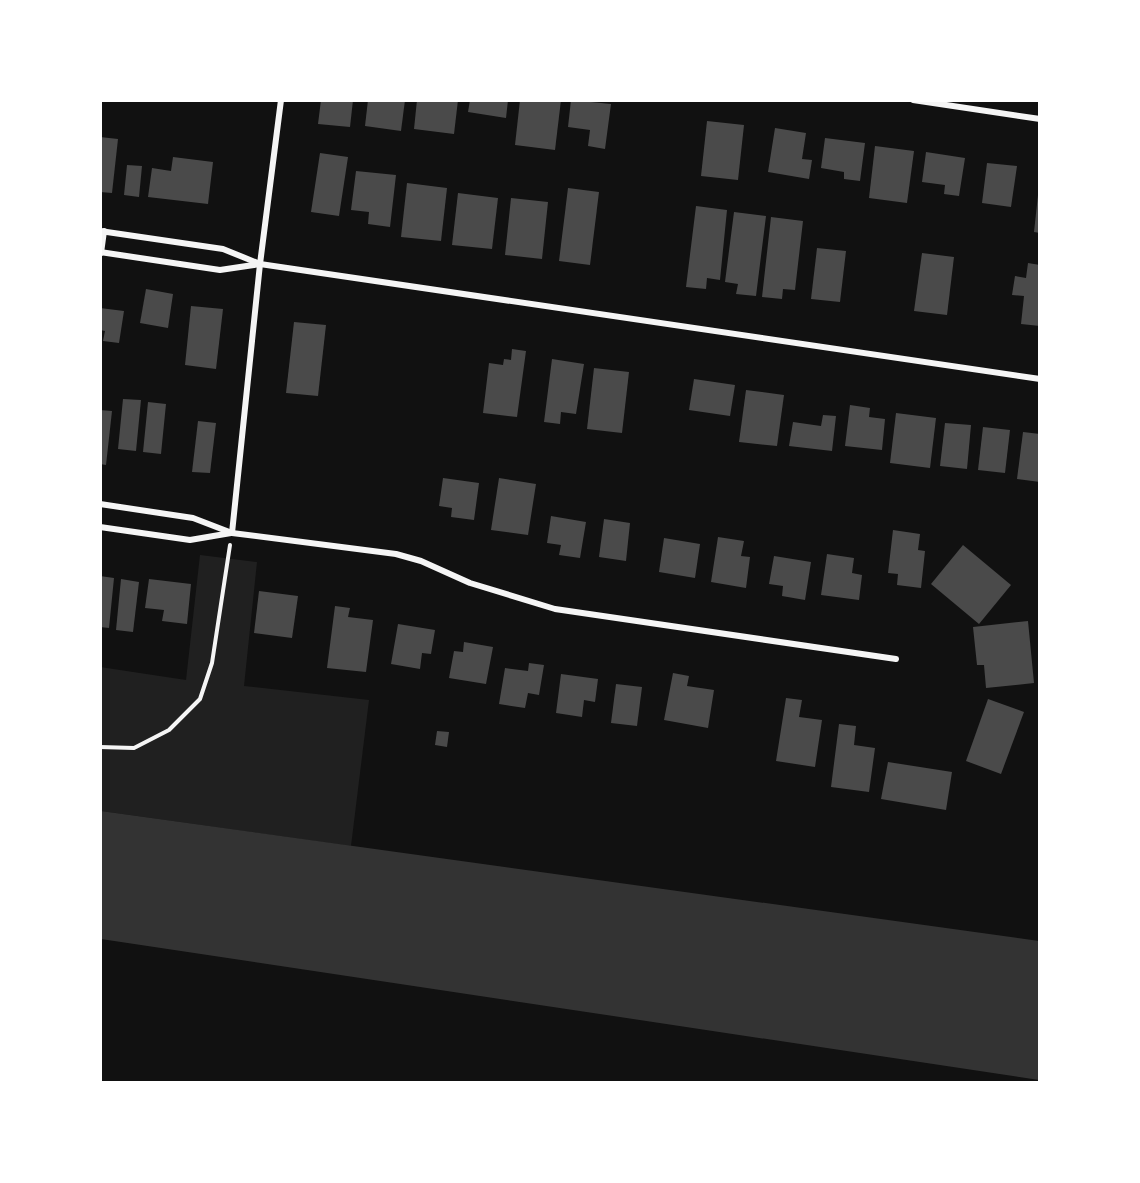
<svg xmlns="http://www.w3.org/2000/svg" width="1140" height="1183" font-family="'Alegreya Sans',sans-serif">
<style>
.green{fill:#202020}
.water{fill:#333}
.building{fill:#4a4a4a}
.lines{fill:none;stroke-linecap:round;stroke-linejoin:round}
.path{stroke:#f5f5f5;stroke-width:4}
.minor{stroke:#f5f5f5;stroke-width:6}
</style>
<rect width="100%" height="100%" fill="#111"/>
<polygon class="green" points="200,555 257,562 244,686 369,700 351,846 101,811 100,667 186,680"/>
<polygon class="water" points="101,811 1039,941 1039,1080 101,939"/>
<g class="building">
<polygon points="321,100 353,100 350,127 318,124"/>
<polygon points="368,100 405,100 401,131 365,126"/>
<polygon points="417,100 458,100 454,134 414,129"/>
<polygon points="470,100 508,100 506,118 468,112"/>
<polygon points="520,100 561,100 555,150 515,145"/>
<polygon points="571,100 611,104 605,149 588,146 590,130 568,127"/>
<polygon points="707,121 744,125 738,180 701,176"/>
<polygon points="775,128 806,133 802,159 812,160 809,179 768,172"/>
<polygon points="100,137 118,139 112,193 100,192"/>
<polygon points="825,138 865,143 860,181 844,179 844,172 821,168"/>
<polygon points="875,146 914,151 907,203 869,198"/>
<polygon points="926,152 965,158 959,196 944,194 945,185 922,182"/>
<polygon points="320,153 348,157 339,216 311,212"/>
<polygon points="173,157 213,162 208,204 148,197 152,168 171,171"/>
<polygon points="987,163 1017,166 1011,207 982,203"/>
<polygon points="127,165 142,166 139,197 124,195"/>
<polygon points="356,171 396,175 390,227 368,224 369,212 351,210"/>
<polygon points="407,183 447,188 441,241 401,237"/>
<polygon points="568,188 599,192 590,265 559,261"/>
<polygon points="458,193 498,198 492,249 452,245"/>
<polygon points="1038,195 1040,195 1040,233 1034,232"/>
<polygon points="511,198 548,202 542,259 505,255"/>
<polygon points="696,206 727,210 720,280 707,278 706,289 686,287"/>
<polygon points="734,212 766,216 756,296 736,294 738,284 725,282"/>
<polygon points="771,217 803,221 795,290 783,289 782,299 762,297"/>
<polygon points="817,248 846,251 840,302 811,299"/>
<polygon points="922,253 954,257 947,315 914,311"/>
<polygon points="1028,263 1040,265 1040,326 1021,324 1024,296 1012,295 1015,276 1026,278"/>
<polygon points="146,289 173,294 168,328 140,323"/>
<polygon points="191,306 223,309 216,369 185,365"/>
<polygon points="100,308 124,311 119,343 103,341 105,331 100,330"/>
<polygon points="294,322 326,325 318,396 286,393"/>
<polygon points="512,349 526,351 517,417 483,413 489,363 503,365 504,359 511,360"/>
<polygon points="552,359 584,364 576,414 561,412 560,424 544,422"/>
<polygon points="594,368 629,372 622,433 587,429"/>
<polygon points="694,379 735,385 730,416 689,410"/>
<polygon points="746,390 784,395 777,446 739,442"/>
<polygon points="123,399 141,400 136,451 118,449"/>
<polygon points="148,402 166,404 161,454 143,452"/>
<polygon points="850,405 870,408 869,417 885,419 882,450 845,446"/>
<polygon points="100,410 112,411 106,465 100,464"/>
<polygon points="896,413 936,418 930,468 890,463"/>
<polygon points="823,415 836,416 832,451 789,446 793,422 821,426"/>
<polygon points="198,421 216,423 210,473 192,472"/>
<polygon points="945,423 971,425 967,469 940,466"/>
<polygon points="983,427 1010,430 1005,473 978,470"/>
<polygon points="1023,432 1040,434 1040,482 1017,479"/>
<polygon points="443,478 479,483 474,520 451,517 452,508 439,506"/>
<polygon points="499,478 536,484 528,535 491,530"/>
<polygon points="551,516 586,522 580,558 559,555 561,545 547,543"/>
<polygon points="604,519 630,523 626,561 599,557"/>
<polygon points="893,530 920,534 918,550 925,551 921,588 897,585 898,574 888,573"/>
<polygon points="718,537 744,541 741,556 750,557 746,588 711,582"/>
<polygon points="664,538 700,544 695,578 659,572"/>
<polygon points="963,545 1011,585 979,624 931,584"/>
<polygon points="827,554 854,558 852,573 862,575 859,600 821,595"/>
<polygon points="774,556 811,562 805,600 782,596 783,586 769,584"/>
<polygon points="100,576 114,578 109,628 100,627"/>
<polygon points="121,579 139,582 133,632 116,630"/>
<polygon points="149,579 191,584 187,624 162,621 164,610 145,608"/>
<polygon points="259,591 298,596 292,638 254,633"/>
<polygon points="335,606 350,608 348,617 373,620 366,672 327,668"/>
<polygon points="1028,621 1034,683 986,688 984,665 977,665 973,627"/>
<polygon points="398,624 435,630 431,654 422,653 420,669 391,664"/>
<polygon points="464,642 493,647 486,684 449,678 454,651 463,652"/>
<polygon points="529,663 544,665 539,695 528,693 525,708 499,704 505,668 528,671"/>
<polygon points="673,673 689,676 687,686 714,690 708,728 664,720"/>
<polygon points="561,674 598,679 595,702 584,700 582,717 556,713"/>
<polygon points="616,684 642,687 637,726 611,723"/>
<polygon points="786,698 802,700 799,717 822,720 815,767 776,761"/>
<polygon points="988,699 1024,712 1001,774 966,761"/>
<polygon points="839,724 856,726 854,745 875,748 869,792 831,787"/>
<polygon points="437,731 449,732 447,747 435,745"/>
<polygon points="888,762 952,772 946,810 881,799"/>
</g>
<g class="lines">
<polyline class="path" points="100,747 134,748 169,730 200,699 212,663 230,545"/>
<g class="minor">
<polyline points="913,100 1040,119"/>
<polyline points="100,231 223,249 260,264 1040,379"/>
<polyline points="100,252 220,270 260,264"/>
<polyline points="101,253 104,231"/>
<polyline points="100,504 193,518 232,533 396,554 421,561 470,583 555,609 896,659"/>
<polyline points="100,527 190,540 231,533"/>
<polyline points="232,533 260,264 281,100"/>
</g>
</g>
<rect width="1140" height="1183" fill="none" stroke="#ffffff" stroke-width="204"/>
</svg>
